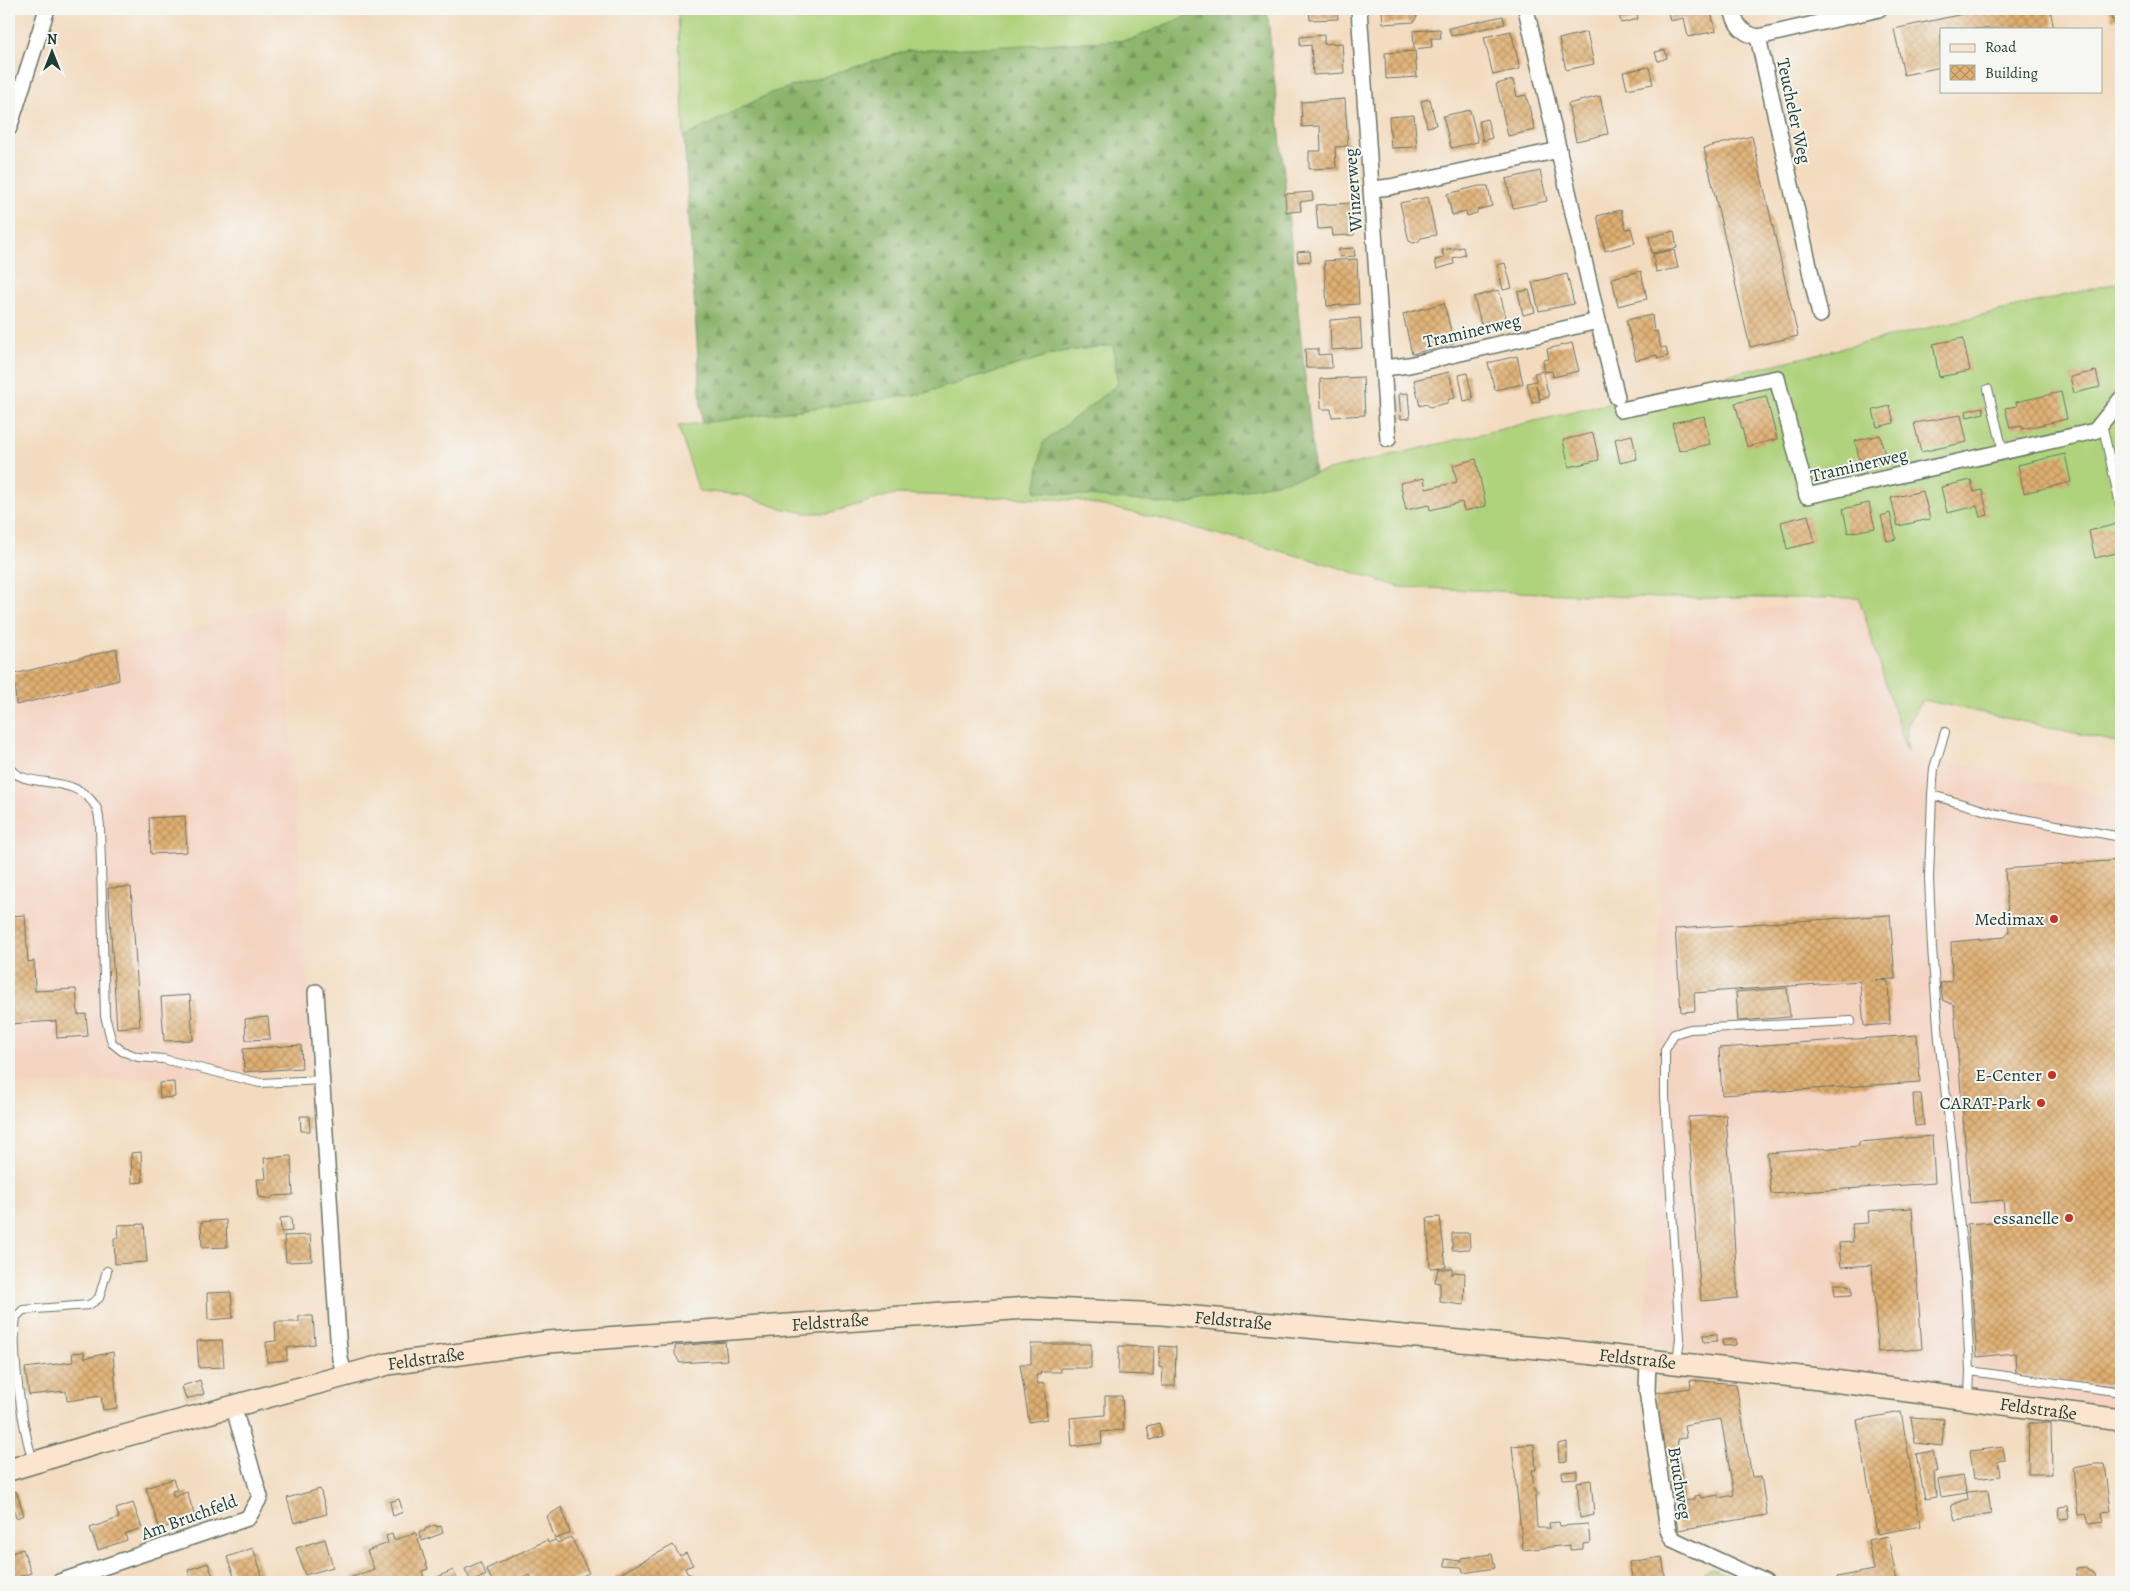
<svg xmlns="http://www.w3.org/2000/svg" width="2130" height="1591" font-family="Alegreya,serif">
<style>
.built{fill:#f4d3c1}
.grass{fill:#afd27b;stroke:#678858}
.forest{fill:url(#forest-firs);stroke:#557850}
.building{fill:url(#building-cross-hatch);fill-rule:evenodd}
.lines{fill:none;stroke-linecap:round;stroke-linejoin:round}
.lane-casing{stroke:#697465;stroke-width:10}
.street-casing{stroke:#697465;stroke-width:18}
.secondary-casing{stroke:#697465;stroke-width:24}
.lane{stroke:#fff;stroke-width:8}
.street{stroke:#fff;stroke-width:15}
.secondary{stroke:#fce5cf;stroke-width:21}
.poi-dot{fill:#c8321e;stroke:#f6f6f2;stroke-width:2}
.labels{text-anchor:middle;stroke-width:4;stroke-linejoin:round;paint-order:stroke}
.street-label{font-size:18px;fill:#1f3d34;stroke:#f6f6f2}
.poi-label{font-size:18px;fill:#1f3d34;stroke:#f6f6f2;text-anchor:end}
</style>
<defs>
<pattern id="forest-firs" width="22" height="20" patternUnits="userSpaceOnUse" patternTransform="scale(1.25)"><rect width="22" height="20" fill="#8bb46b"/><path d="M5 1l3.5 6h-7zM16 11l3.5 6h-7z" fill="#719459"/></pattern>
<pattern id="building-cross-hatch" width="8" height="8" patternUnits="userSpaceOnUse" patternTransform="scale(1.25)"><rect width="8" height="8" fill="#e0af71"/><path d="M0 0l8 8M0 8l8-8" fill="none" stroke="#b5905e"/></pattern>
</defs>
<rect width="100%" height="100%" fill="#f6f6f2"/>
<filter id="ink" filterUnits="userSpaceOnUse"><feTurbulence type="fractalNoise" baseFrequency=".02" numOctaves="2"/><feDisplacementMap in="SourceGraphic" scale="10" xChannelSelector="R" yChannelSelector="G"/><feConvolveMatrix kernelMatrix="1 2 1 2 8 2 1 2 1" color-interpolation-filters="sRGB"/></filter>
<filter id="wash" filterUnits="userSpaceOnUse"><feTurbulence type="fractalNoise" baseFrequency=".0096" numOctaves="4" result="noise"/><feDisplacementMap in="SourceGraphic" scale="20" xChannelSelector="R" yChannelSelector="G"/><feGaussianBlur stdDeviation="1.12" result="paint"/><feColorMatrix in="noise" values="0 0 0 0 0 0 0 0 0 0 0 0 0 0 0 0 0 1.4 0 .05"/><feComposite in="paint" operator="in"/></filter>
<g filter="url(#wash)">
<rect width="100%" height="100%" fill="#f3dbbf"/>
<g class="built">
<polygon points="1859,598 1907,752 2121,799 2121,1409 1927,1385 1645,1344 1670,619"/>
<polygon points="283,605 312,1070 9,1086 9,676"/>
</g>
<g class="grass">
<polygon points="678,9 1202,9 1130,40 907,51 771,93 684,137"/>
<polygon points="2121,282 2121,392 2111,395 2121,445 2121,743 1923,700 1907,725 1907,752 1859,598 1659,598 1400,587 1321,562 1157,518 1076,500 894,494 829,513 805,513 780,508 742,495 699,491 678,426 921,394 1060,352 1113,345 1118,384 1043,443 1181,505"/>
<polygon points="1711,1568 1737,1579 1706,1582 1704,1572"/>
</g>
<polygon class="forest" points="1202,9 1267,9 1315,474 1181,505 1035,491 1043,443 1118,384 1113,345 1060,352 921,394 702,423 684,137 771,93 907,51 1130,40"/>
<g id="blocks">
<g class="building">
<polygon points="1309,9 1337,9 1338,19 1310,20"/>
<polygon points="1382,9 1417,9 1417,16 1414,22 1383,24"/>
<polygon points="1550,9 1578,9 1554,15"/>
<polygon points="1667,9 1710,9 1716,31 1688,37 1684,18 1670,21"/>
<polygon points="1986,9 2050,9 2054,29 1941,29 1941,67 1904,75 1894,29"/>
<polygon points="2109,9 2121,9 2121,18 2112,20"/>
<polygon points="1636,10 1638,19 1621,23 1619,15"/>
<polygon points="1503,16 1505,24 1451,36 1449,28"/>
<polygon points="1440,29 1441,38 1431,38 1432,47 1414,49 1413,31"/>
<polygon points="1511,31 1520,69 1493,75 1484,37"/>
<polygon points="1587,32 1594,64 1566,70 1559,39"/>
<polygon points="1324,35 1324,44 1342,43 1344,73 1313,75 1311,45 1300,46 1300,37"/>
<polygon points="1665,50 1667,58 1658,61 1655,52"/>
<polygon points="1415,51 1417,77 1386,79 1385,53"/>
<polygon points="1649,67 1653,84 1627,89 1623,72"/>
<polygon points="1513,80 1517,97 1526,95 1535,130 1508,136 1496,84"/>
<polygon points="1600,96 1608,134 1576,141 1568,104"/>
<polygon points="1345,99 1348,146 1335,147 1336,168 1309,169 1309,151 1321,151 1320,126 1302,127 1301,102"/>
<polygon points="1430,99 1436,125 1427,127 1421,101"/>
<polygon points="1470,110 1478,142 1451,148 1443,116"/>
<polygon points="1414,115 1417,147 1391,148 1389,117"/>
<polygon points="1487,119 1492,138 1483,141 1479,121"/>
<polygon points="1752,136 1798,336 1750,347 1704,148"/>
<polygon points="1540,171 1547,201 1513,208 1506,179"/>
<polygon points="1479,186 1488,186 1492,206 1477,210 1477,213 1467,216 1466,212 1452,215 1447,194"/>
<polygon points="1312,192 1313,200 1300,202 1301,211 1286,212 1285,194"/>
<polygon points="1428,197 1436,235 1421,238 1418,242 1413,243 1409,241 1400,203"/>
<polygon points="1351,203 1354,235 1333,236 1332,228 1318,229 1316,205"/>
<polygon points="1621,210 1626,229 1631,228 1635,243 1605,251 1597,216"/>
<polygon points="1674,231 1677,248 1652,253 1649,237"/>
<polygon points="1463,247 1465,255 1453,258 1454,264 1437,269 1435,260 1444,258 1442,250"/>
<polygon points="1354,248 1355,256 1340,257 1339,249"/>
<polygon points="1674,250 1678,268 1656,272 1653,254"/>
<polygon points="1310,251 1311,261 1298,262 1297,252"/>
<polygon points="1357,259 1359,304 1327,306 1324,261"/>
<polygon points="1505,263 1512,288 1503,290 1497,265"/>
<polygon points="1641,271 1647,299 1618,306 1612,278"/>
<polygon points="1567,274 1574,304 1539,311 1532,282"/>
<polygon points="1499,290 1506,318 1481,324 1474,297"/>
<polygon points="1529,290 1535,312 1523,315 1518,292"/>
<polygon points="1444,303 1454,343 1412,354 1403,314"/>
<polygon points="1652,315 1654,332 1657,331 1661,348 1666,347 1668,356 1658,359 1657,355 1636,360 1626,320"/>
<polygon points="1360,318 1362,348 1331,350 1330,320"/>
<polygon points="1963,338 1970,371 1939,377 1933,344"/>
<polygon points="1572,343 1579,371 1553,377 1552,371 1545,372 1543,360 1549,359 1547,349"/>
<polygon points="1305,349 1318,349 1318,355 1331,354 1332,368 1306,368"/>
<polygon points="1517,356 1523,384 1495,390 1488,363"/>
<polygon points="1543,371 1549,397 1540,399 1536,385 1540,401 1532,403 1527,383 1536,381 1534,373"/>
<polygon points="2096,371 2100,387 2074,393 2070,377"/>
<polygon points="1449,372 1455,398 1449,399 1447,403 1430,407 1426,404 1420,406 1414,380"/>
<polygon points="1467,373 1473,399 1464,401 1459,375"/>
<polygon points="1363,377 1365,415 1332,417 1331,409 1321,409 1320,379"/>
<polygon points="2061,392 2067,419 2022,429 2022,426 2010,428 2005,408 2017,406 2016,402"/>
<polygon points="1408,393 1410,418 1401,419 1399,394"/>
<polygon points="1766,396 1777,439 1747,447 1735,403"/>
<polygon points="1890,406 1894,423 1877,427 1873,410"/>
<polygon points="1983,407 1984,413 1967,417 1966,411"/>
<polygon points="1961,415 1967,442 1921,452 1914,423"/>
<polygon points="1704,416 1710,444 1679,451 1672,423"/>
<polygon points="1593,433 1599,460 1569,467 1563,440"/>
<polygon points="1632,435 1637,459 1620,463 1615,439"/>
<polygon points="1880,435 1886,460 1861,466 1855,441"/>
<polygon points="2065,454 2071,482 2024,493 2018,465"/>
<polygon points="1476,459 1486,506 1464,511 1462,502 1430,510 1429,505 1406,510 1400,483 1424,478 1426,489 1457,482 1453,465"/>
<polygon points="1971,480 1974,492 1982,490 1988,515 1980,517 1977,506 1947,513 1941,487"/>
<polygon points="1923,491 1930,519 1898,526 1891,498"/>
<polygon points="1869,503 1875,528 1848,533 1843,509"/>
<polygon points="1890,513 1896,539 1887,541 1881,516"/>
<polygon points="1808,515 1815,542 1787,549 1781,522"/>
<polygon points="2121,523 2121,552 2095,558 2089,531"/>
<polygon points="117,649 119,680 16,705 14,674"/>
<polygon points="185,816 187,852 151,854 149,818"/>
<polygon points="2121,860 2121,1387 2016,1375 2015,1353 1977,1357 1967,1224 2005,1221 2003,1200 1970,1203 1954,1005 1943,1000 1940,983 1952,981 1951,942 2005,937 2009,932 2005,869"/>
<polygon points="131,887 140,1026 117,1028 108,888"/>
<polygon points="25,915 28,962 34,961 35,991 76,989 78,1015 86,1014 88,1036 57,1038 56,1021 9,1024 9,916"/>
<polygon points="1890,915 1895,979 1875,980 1888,981 1890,1024 1864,1026 1860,981 1694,993 1695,1011 1681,1012 1675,929"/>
<polygon points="1787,988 1790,1017 1738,1021 1736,992"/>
<polygon points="190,995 193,1040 164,1041 161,997"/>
<polygon points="268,1017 270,1039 246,1040 245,1019"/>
<polygon points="1917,1035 1920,1082 1722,1095 1719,1048"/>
<polygon points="301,1045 302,1068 244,1072 243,1049"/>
<polygon points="174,1082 175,1097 160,1098 159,1083"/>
<polygon points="1913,1094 1921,1094 1924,1125 1915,1126"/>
<polygon points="1726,1115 1738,1298 1701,1301 1688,1117"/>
<polygon points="300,1116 309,1116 310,1131 301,1131"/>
<polygon points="1932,1136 1935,1183 1771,1194 1767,1153 1859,1146 1859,1142"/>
<polygon points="141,1152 143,1182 132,1183 131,1153"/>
<polygon points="291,1156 293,1195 273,1196 271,1199 259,1197 257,1179 266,1179 264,1158"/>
<polygon points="1912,1208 1922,1349 1878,1352 1872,1265 1841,1267 1839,1243 1853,1242 1852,1224 1869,1223 1868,1211"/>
<polygon points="291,1217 292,1231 281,1232 280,1218"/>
<polygon points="1440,1217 1446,1267 1430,1268 1427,1218"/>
<polygon points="226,1220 227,1247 202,1248 201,1222"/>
<polygon points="144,1224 147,1262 115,1264 114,1238 119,1238 118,1225"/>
<polygon points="1452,1233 1469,1233 1470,1249 1452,1250"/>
<polygon points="310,1235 312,1261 286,1262 284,1236"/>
<polygon points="1438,1269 1452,1269 1452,1275 1454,1272 1465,1273 1464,1305 1440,1302 1440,1283 1435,1282"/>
<polygon points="1834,1284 1844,1284 1852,1287 1852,1295 1835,1296"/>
<polygon points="231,1292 233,1318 208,1320 207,1293"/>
<polygon points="299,1316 313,1316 315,1344 287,1348 287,1360 267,1362 266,1342 276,1341 275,1322 299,1322"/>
<polygon points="1717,1334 1717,1341 1704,1342 1703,1335"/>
<polygon points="1736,1339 1736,1345 1723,1346 1722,1340"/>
<polygon points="222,1340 224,1367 199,1368 197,1341"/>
<polygon points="725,1342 727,1360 680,1363 675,1354 675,1346"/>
<polygon points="1031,1344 1091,1344 1091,1368 1061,1368 1061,1372 1041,1372 1040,1375 1036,1375 1038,1384 1044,1383 1047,1419 1029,1422 1020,1364 1031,1364"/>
<polygon points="1119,1346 1154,1347 1153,1375 1118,1374"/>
<polygon points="1160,1346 1176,1347 1175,1386 1162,1386 1163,1368 1159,1367"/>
<polygon points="84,1352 85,1358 113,1352 117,1408 103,1410 101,1396 67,1401 66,1391 29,1395 25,1368 73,1362 72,1353"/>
<polygon points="200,1380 204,1394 186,1399 182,1386"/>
<path d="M1690 1380 1736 1384 1752 1477 1761 1476 1767 1515 1678 1530 1670 1485 1668 1486 1654 1393 1691 1388ZM1721 1419 1734 1495 1719 1498V1495L1701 1498 1700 1495 1694 1496V1499L1685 1501 1677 1439 1686 1438 1684 1425Z"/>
<polygon points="1105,1396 1122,1396 1124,1430 1101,1432 1102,1443 1072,1447 1070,1418 1105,1415"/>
<polygon points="1901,1412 1921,1526 1877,1534 1857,1420"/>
<polygon points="1911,1417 1944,1419 1942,1446 1915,1443"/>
<polygon points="1159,1423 1162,1436 1150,1440 1147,1426"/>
<polygon points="2029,1423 2051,1423 2052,1474 2028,1474"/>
<polygon points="1567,1442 1567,1461 1559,1462 1558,1444"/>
<polygon points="1534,1444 1536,1470 1532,1470 1534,1491 1537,1491 1537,1495 1535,1496 1537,1528 1550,1528 1549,1523 1559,1522 1560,1526 1588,1524 1590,1543 1583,1544 1583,1549 1570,1550 1570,1545 1523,1550 1512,1446"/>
<polygon points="2003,1447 2005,1460 1998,1461 2000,1476 1974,1479 1970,1451"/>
<polygon points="1933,1451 1937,1472 1934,1472 1936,1497 1925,1499 1916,1454"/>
<polygon points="2095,1464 2105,1464 2111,1511 2102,1512 2103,1521 2089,1523 2086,1514 2078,1515 2073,1468"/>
<polygon points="1577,1471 1577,1478 1563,1479 1562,1472"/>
<polygon points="1962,1476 1967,1493 1941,1497 1938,1480"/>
<polygon points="173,1479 177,1490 172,1491 174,1497 187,1492 195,1517 160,1529 146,1488"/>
<polygon points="1591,1480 1594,1515 1580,1518 1577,1482"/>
<polygon points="320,1489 327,1514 294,1523 287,1498"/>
<polygon points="1988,1490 1991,1514 1955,1520 1951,1505 1968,1499 1967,1492"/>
<polygon points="16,1491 24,1515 16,1518 9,1493"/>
<polygon points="399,1499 403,1512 393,1516 390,1502"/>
<polygon points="133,1503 142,1528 125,1534 127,1540 98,1550 90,1528 119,1518 116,1509"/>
<polygon points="2067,1506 2069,1518 2060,1519 2059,1507"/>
<polygon points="562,1507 570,1533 555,1539 547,1516"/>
<polygon points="436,1525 437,1527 441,1526 443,1533 422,1541 419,1534 420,1531 425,1531 425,1529"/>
<polygon points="416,1533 428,1569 422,1571 424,1578 417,1582 354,1582 352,1577 374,1569 367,1551 388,1543 386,1536 392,1534 394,1540"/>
<polygon points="1888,1536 1897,1582 1838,1582 1837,1577 1874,1570 1868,1540"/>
<polygon points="571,1537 589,1573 570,1582 534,1582 530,1575 515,1582 493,1582 486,1569 547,1540 548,1543 555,1540 558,1543"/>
<polygon points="325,1539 333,1567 305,1575 296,1548"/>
<polygon points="673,1545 680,1556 686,1553 693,1565 685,1568 687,1573 695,1576 693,1582 617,1582 614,1577"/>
<polygon points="253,1548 263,1578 252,1582 236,1582 227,1557"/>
<polygon points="23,1549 31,1573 9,1580 9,1554"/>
<polygon points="1492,1554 1495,1568 1463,1573 1462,1567 1445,1566 1445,1559 1461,1561 1461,1558"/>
<polygon points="1662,1557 1666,1582 1633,1582 1629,1562"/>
<polygon points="480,1562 486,1575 471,1582 465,1569"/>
<polygon points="208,1563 215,1582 192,1582 188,1570"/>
<polygon points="2086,1567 2095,1573 2096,1582 2078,1582 2076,1568"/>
<polygon points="453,1570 458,1582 426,1582"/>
</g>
</g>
</g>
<g filter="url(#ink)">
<use href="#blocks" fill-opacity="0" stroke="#697465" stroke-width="1"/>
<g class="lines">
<defs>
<g id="lane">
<polyline points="1988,389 2003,451"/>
<polyline points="2102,423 2120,505"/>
<polyline points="1945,732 1934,768 1932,795 1997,814 2121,837"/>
<path d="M9 767C24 791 75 771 96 807 99 812 99 820 100 826L105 1016 112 1043 122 1051 138 1057 163 1059 260 1083 323 1080"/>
<polyline points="1932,795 1929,878 1932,948 1939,1039 1952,1145 1965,1278 1970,1371 1969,1397"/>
<polyline points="1677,1361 1680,1338 1665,1096 1665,1050 1674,1034 1690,1029 1851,1021"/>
<polyline points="1970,1371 2121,1392"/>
<path d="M33 1461C22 1426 11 1352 16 1317L23 1310 89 1305 99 1298 107 1271"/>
</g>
<g id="street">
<polyline points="1359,9 1388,439"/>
<path d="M1732 9C1736 25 1741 33 1758 37L1879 9"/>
<polyline points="1758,37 1820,315"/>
<polyline points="9,128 47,9"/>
<polyline points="1372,189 1390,187 1559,150"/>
<polyline points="1598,321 1617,397"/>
<polyline points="1384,368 1409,365 1598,321 1526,9"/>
<polyline points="1621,410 1777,378 1807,496 2095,431 2121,399"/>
<polyline points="316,992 338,1338 340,1359 345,1374"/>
<polyline points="1648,1360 1647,1391 1668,1530 1672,1539 1765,1582"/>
<polyline points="59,1582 248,1518 260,1497 233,1406"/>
</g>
<g id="secondary">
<path id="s1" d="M9 1470 102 1442 388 1364 548 1342 1027 1308 1162 1314 1549 1349 1819 1379 2121 1420"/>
</g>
</defs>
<use href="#lane" class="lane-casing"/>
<use href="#street" class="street-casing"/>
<use href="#secondary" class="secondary-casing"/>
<use href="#lane" class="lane"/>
<use href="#street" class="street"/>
<use href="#secondary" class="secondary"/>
</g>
</g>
<g class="poi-dot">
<circle cx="2054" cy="919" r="5"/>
<circle cx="2052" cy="1075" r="5"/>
<circle cx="2041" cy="1103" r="5"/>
<circle cx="2069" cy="1218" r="5"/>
</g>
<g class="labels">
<g class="street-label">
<text transform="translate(1794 111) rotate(78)" y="6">Teucheler Weg</text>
<text transform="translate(1353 190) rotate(-94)" y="6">Winzerweg</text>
<text transform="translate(1472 331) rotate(-13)" y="6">Traminerweg</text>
<text transform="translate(1859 465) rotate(-13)" y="6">Traminerweg</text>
<text dy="6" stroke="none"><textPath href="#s1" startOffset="1242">Feldstraße</textPath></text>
<text dy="6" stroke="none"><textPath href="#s1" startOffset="838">Feldstraße</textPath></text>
<text dy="6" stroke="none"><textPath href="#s1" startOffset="432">Feldstraße</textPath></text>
<text dy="6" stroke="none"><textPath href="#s1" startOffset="1648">Feldstraße</textPath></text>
<text dy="6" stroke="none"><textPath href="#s1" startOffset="2052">Feldstraße</textPath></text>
<text transform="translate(1680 1483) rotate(81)" y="6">Bruchweg</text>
<text transform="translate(189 1517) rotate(-20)" y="6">Am Bruchfeld</text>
</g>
<g class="poi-label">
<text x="2044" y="925">Medimax</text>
<text x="2042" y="1081">E-Center</text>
<text x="2031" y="1109">CARAT-Park</text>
<text x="2059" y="1224">essanelle</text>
</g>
</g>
<rect width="2130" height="1591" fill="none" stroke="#f6f6f2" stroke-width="30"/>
<rect x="1940" y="28" width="162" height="65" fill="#f6f6f2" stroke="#a0aca6"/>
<rect x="1950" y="44" width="25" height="8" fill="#fce5cf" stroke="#a0aca6"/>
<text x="1985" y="52" font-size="15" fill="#1f3d34">Road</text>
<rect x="1950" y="65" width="25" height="15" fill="url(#building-cross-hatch)" stroke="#a0aca6"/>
<text x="1985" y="78" font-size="15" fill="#1f3d34">Building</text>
<g transform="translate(52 52)" stroke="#f6f6f2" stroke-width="4" paint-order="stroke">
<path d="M0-4L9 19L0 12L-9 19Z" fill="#1f3d34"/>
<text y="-8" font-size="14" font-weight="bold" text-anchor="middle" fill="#1f3d34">N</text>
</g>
</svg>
